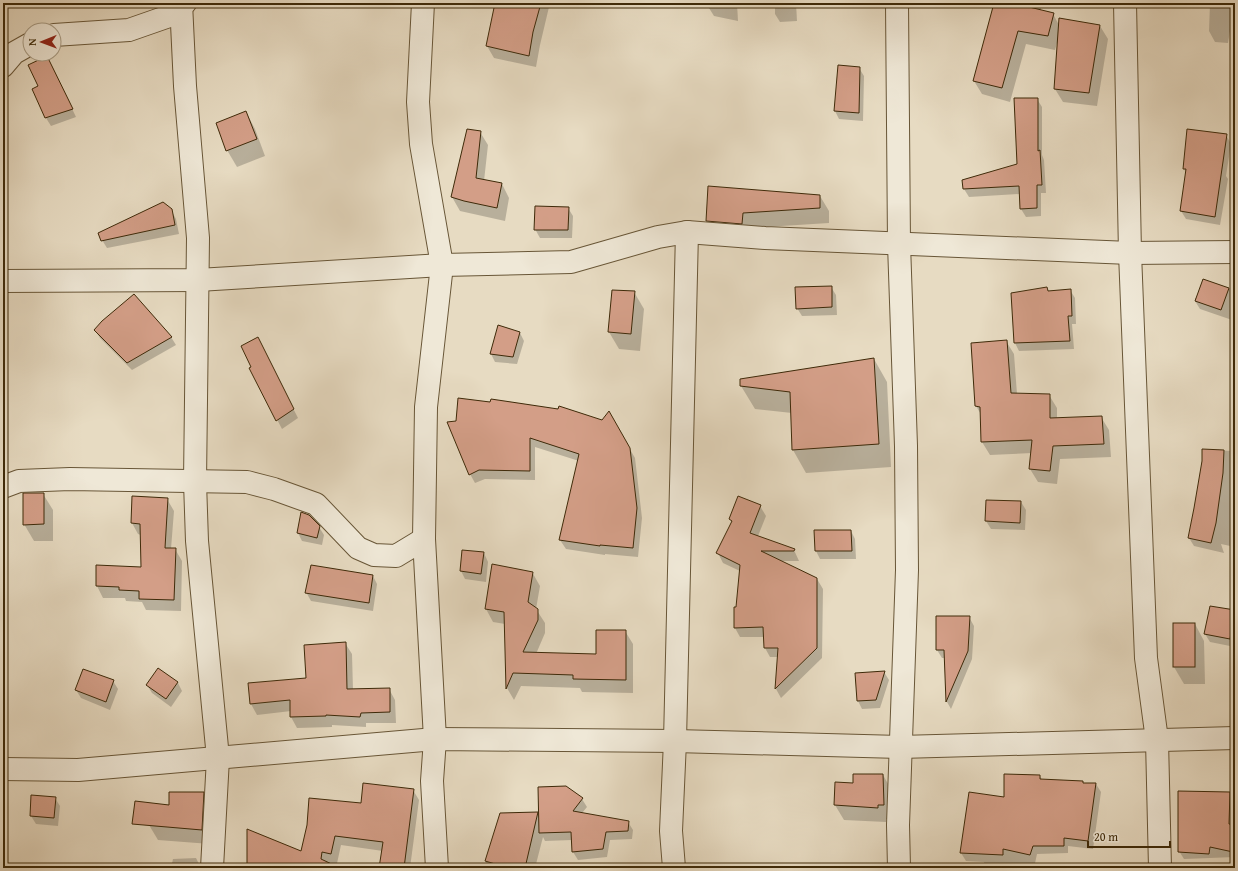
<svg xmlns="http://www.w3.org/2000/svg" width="1238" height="871" font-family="'Gentium Book Plus',serif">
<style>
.shadow{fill:#0003}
.building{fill:#d39e87;stroke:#3e2a09}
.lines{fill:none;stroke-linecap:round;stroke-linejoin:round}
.street-casing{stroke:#685637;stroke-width:24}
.street{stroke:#efe8d7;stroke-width:22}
</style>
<rect width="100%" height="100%" fill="#e7dbc2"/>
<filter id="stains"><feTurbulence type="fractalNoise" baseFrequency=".005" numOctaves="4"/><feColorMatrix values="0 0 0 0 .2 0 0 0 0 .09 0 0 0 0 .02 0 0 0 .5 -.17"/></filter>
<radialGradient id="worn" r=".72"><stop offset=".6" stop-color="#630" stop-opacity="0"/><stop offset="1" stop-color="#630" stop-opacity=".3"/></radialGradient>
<g class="shadow">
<polygon points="63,3 94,3 94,6 65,7"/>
<polygon points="496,3 547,3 549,7 540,45 536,67 494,58 487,46"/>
<polygon points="710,3 737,3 738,21 714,16 709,8"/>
<polygon points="775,3 796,3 797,21 780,22 775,14"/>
<polygon points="995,3 1041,3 1041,11 1053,14 1059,25 1100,26 1108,39 1097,106 1063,102 1055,89 1058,43 1057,43 1055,50 1026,44 1010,102 982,94 974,81"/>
<polygon points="1210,3 1235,3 1235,37 1233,33 1233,25 1231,25 1228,43 1215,42 1209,31"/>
<polygon points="51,65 76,117 51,126 46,118"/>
<polygon points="839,66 859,68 864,76 863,121 839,119 835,111"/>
<polygon points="1037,99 1042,107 1042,155 1044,160 1046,193 1041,193 1041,216 1026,217 1021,209 1020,194 969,197 964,189 963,180 1018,165"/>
<polygon points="246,112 255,129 265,156 237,167 227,150"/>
<polygon points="480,132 488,145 484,181 502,184 509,198 505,221 460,211 452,197"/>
<polygon points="1226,135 1231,144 1226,176 1228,179 1220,225 1186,219 1181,211 1187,174 1184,169"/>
<polygon points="820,196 829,211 829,223 751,228 716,236 707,221"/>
<polygon points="568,208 573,216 572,238 540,238 535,229"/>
<polygon points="171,210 176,219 179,234 107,248 102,240"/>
<polygon points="1203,280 1235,291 1235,321 1200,309 1195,301 1195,298 1197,298"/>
<polygon points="831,287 836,295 837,315 802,316 797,308"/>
<polygon points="1047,288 1049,292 1070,290 1075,298 1076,324 1072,324 1074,349 1019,351 1015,343"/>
<polygon points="634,292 644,309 640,351 619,349 609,332"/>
<polygon points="95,330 171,337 176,345 132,370 100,338"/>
<polygon points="520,333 524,341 517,364 495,362 491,354"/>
<polygon points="1006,341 1014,354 1017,394 1049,395 1057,408 1057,419 1101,417 1109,430 1111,457 1060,459 1057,484 1038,482 1030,469 1032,453 990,455 982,442 982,416 976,406"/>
<polygon points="262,347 298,418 282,429 250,368 252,367"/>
<polygon points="874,359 887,382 891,467 806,473 793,450 792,413 755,409 741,386"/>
<polygon points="609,413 635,458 642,518 638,557 605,554 605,555 566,549 560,540 579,461 535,447 535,480 485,479 475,483 470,474 449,422 602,421"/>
<polygon points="1203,450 1235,451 1235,547 1221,544 1224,553 1194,546 1189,538 1203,461"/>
<polygon points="43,494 53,510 53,541 34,541 24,524"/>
<polygon points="167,499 174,511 171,549 175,549 182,561 181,611 146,610 142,602 126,601 125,598 103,598 97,586 97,567 142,568 141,535 138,534 132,523"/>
<polygon points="1021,502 1026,510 1025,530 991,529 986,521"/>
<polygon points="760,506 766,516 758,536 794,550 799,561 778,561 817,579 823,589 822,658 781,698 776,689 778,657 770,657 765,648 765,637 740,637 735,628 740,571 723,563 718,553 732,523 730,519"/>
<polygon points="302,513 319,527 324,535 322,545 302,541 298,533"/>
<polygon points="851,531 855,539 856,559 820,559 816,551"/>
<polygon points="484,553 488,562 486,582 465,579 461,571"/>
<polygon points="532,572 540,586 536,609 545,623 545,633 536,654 597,655 625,631 633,644 633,693 582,692 580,688 521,686 514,700 507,688 505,624 493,622 486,609"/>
<polygon points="373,576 377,584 373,611 311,601 306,592"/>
<polygon points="1211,607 1235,611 1235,647 1210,642 1205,634"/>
<polygon points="969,617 974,626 972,659 951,709 947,702 945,658 942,658 937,650"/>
<polygon points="1195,624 1204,641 1205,684 1184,684 1174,667"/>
<polygon points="345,643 352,654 353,690 389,689 395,700 396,723 366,723 366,727 332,725 332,727 297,728 291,717 291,711 257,715 251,704 307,678"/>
<polygon points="158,669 178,683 182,691 171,707 152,693 147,685"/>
<polygon points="884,672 889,680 880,708 862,709 858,701"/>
<polygon points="113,681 118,689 110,710 81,698 76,690"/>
<polygon points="883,775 891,789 892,819 886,819 886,822 844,820 835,805 836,783 854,784"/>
<polygon points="1040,776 1042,780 1084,784 1096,784 1101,792 1093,849 1068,846 1068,853 1037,854 1034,868 985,868 984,862 966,861 961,853 1005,799"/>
<polygon points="413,790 419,800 410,868 380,868 383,851 341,845 336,868 251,868 302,853 362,805"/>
<polygon points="1179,792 1235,793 1235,857 1184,859 1179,851"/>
<polygon points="203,793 212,808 210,844 158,840 149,825 170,806"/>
<polygon points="32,796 55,798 60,806 58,826 36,824 31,816"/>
<polygon points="582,799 587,807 582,813 628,822 633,830 632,839 610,840 607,857 578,860 573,852 572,840 545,841 543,837 535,868 484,868 501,814 537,813 540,817"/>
<polygon points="196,858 201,868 171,868 173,859"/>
<polygon points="587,866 602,868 587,868"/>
</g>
<g class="building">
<polygon points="495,3 541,3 533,32 529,56 486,46"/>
<polygon points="994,3 1026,3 1025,6 1054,13 1048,36 1018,31 1002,88 973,81"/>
<polygon points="1059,18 1100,25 1089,93 1054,89"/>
<polygon points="47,56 73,109 45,118 32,89 38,86 28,65"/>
<polygon points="838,65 860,67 859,113 834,111"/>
<polygon points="1014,98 1038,98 1038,151 1040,150 1042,185 1037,185 1037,208 1020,209 1019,186 963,189 962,180 1017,164"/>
<polygon points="246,111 257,139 226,151 216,123"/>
<polygon points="467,129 481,131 476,178 502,183 497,208 464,201 451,197"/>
<polygon points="1187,129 1227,134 1215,217 1180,211 1186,169 1183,169"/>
<polygon points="708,186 820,195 820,208 743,213 742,224 706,221"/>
<polygon points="163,202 172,209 175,225 101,241 98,233"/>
<polygon points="535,206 569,207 568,230 534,230"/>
<polygon points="1203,279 1229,288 1221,310 1195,301"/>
<polygon points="832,286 832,307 796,309 795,287"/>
<polygon points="1047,287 1048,291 1071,289 1072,316 1068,316 1070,341 1014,343 1011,293"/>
<polygon points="612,290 635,291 631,334 608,332"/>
<polygon points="134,294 172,337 127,363 94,330 102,321"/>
<polygon points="498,325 520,332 513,357 490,354"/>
<polygon points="258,337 294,409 276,421 249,368 251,367 241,346"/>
<polygon points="1007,340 1011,393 1050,394 1050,418 1102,416 1104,444 1053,446 1050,471 1029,469 1032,440 981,442 980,407 975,406 971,343"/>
<polygon points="874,358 879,444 792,450 790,392 740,386 740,379"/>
<polygon points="458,398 490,402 491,399 558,409 559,406 602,420 609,411 630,448 637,508 633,548 600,545 600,546 559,540 579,454 530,438 530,471 479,470 469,475 447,422 456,421"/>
<polygon points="1202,449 1224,450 1223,473 1216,523 1211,543 1188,538 1194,508 1202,461"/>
<polygon points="23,493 44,493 44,524 23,525"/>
<polygon points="132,496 168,498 165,548 176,548 174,600 139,599 139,591 119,590 119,587 96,586 96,565 141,567 140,524 131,523"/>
<polygon points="738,496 761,505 750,533 795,549 794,551 761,551 817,578 817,648 775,689 778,648 764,648 763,627 734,628 734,607 736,607 740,565 716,553 732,521 729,519"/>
<polygon points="986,500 1021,501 1020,523 985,521"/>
<polygon points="301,512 309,515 320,526 317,538 297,533"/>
<polygon points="814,530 851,530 852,551 815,551"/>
<polygon points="462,550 484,552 481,574 460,571"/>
<polygon points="492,564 533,572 528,602 538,609 538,620 523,652 596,654 596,630 626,630 626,680 573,679 573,675 513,673 506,689 504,612 485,609"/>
<polygon points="311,565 373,575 369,603 305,593"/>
<polygon points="1210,606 1235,610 1230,639 1204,634"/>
<polygon points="936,616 970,616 968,651 946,702 944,650 936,650"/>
<rect x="1173" y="623" width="22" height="44"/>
<polygon points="346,642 347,689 390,688 390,712 361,713 360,717 326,715 326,716 290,717 290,700 250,704 248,683 306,678 304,645"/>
<polygon points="158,668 178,682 166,699 146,685"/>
<polygon points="83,669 114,680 106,702 75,690"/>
<polygon points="885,671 876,700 857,701 855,673"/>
<polygon points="853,774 883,774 884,805 878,805 878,808 834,805 835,782 853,783"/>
<polygon points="1004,774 1040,775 1040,779 1083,781 1083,783 1096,783 1088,841 1064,838 1064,846 1033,846 1030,855 1003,849 1003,855 960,853 969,792 1004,797"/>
<polygon points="363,783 414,789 404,868 379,868 383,842 335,836 331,854 322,852 321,859 340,868 247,868 247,829 301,851 307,825 309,798 361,803"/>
<polygon points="566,786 583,798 573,811 629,821 628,831 606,832 603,849 572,852 571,832 539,833 538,787"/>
<polygon points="1178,791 1230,792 1229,824 1235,825 1235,839 1233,852 1210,847 1209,854 1178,852"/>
<polygon points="169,792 204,792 202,830 132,824 135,801 169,805"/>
<polygon points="31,795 56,797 54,818 30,816"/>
<polygon points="538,812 525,868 509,868 485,861 500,813"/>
</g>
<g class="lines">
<defs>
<g id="street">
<polyline points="181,3 185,86 198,238 195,482 197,541 218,758 212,868"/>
<polyline points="423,3 418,102 421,144 442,265 426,407 424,539 435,739 432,781 437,868"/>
<polyline points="897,3 899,244 906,446 907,570 898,825 899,868"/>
<polyline points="1125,3 1130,253 1146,658 1157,740 1160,868"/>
<polyline points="54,35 129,30 172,15 185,3"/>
<polyline points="3,66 14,53 30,44"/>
<polyline points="3,281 198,280 442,265 571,262 658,237 687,232 765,238 1130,253 1235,252"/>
<polyline points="3,487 19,481 70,479 247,482 274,489 316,504 358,548 374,555 396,556 424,539"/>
<polyline points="3,769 78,770 435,739 675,741 900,747 1235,738"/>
<polyline points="674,868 671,831 675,741 687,232"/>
</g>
</defs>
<use href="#street" class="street-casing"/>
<use href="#street" class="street"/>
</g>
<rect width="1238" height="871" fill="none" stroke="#e7dbc2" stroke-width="16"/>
<rect x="4" y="4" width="1230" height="863" fill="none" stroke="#3e2a09" stroke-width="2"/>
<rect x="8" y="8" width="1222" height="855" fill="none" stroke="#3e2a09"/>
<g transform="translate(42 42) rotate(269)"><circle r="19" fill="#efe8d7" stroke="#a89c85"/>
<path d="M0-3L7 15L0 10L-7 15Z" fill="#8f2418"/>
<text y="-6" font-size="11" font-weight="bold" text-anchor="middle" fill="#3e2a09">N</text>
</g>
<path d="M1088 841v6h82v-6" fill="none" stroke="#3e2a09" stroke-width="2"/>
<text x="1094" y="841" font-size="12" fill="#3e2a09" stroke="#efe8d7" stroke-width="3" paint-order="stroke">20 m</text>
<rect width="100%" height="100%" filter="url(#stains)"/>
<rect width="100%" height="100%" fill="url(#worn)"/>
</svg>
